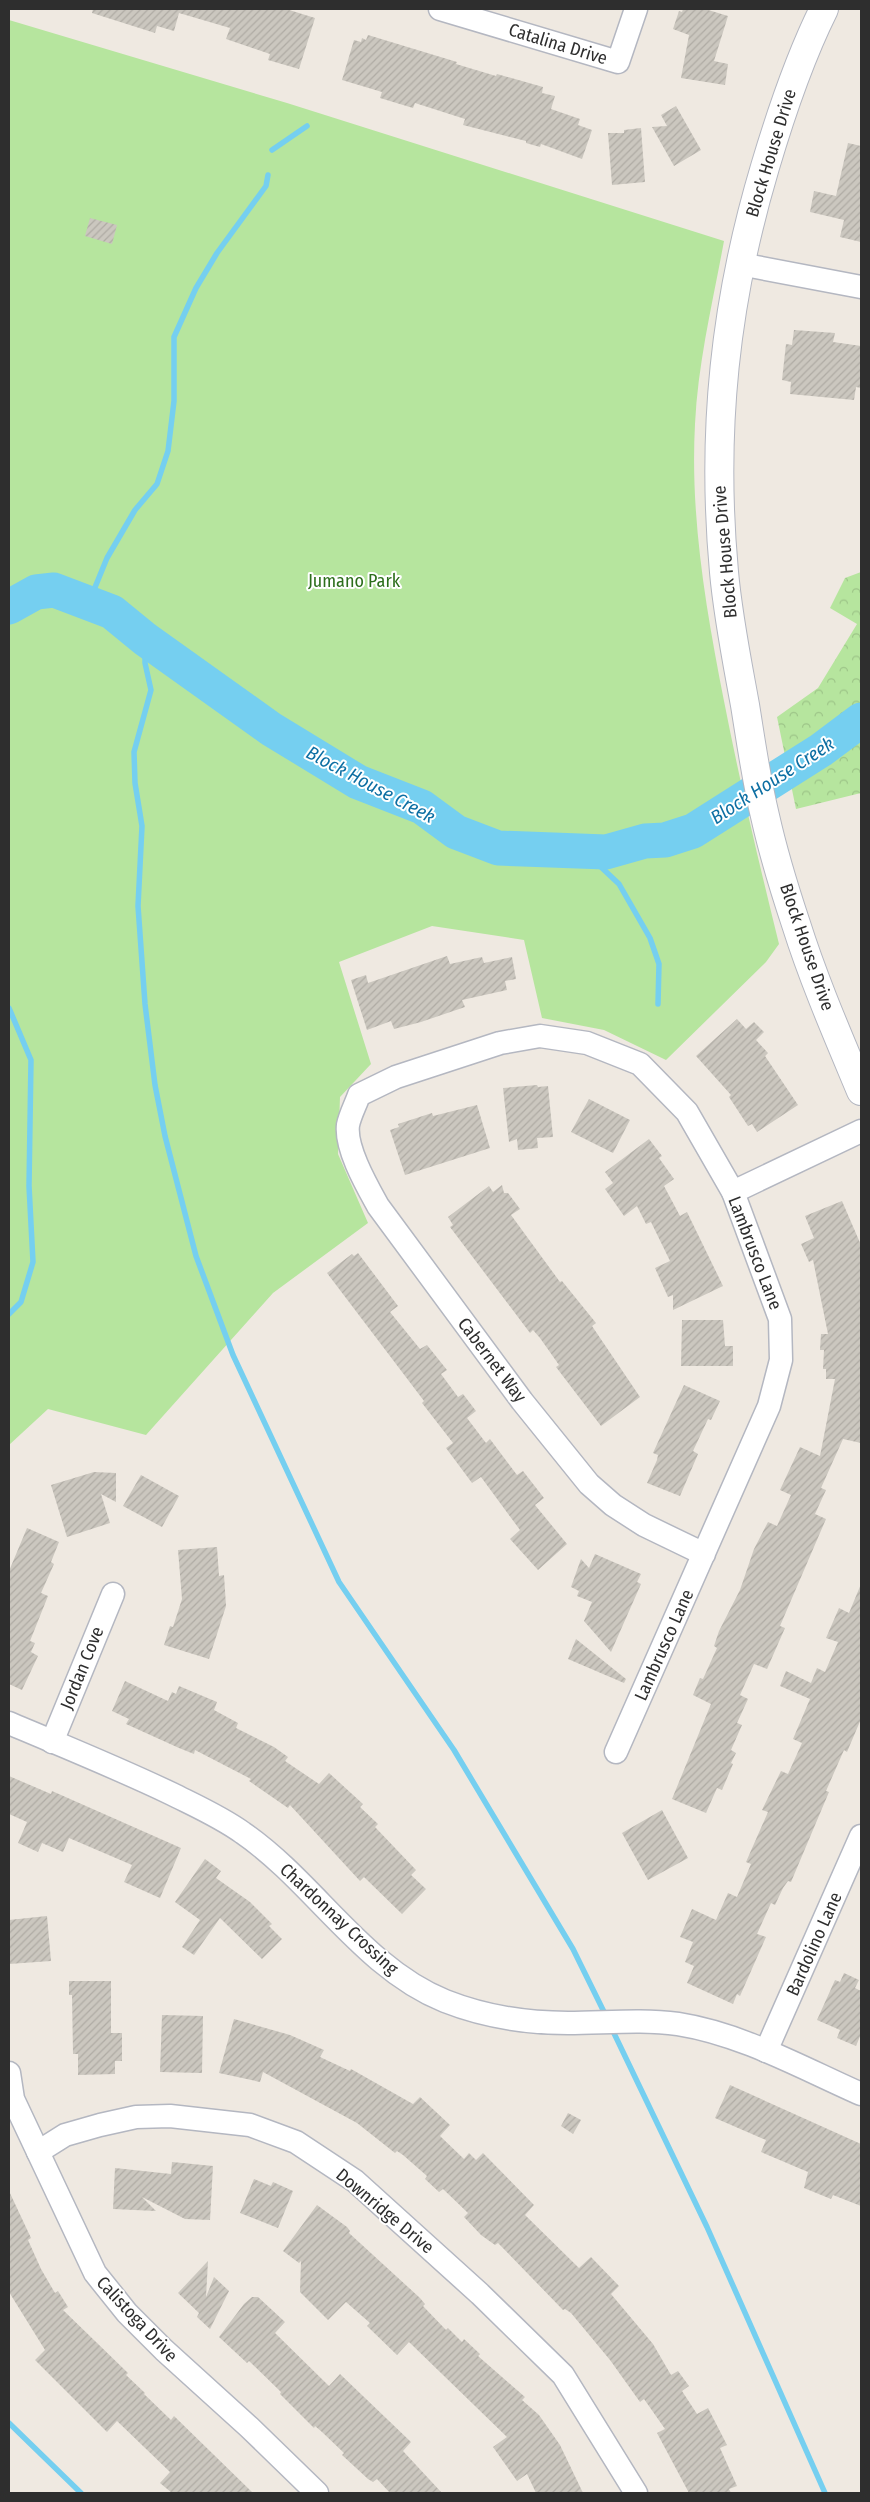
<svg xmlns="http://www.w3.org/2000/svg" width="870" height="2502" font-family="'Fira Sans Condensed',sans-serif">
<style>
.forest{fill:url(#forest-crowns)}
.park{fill:#b6e59e}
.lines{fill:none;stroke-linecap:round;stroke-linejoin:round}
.stream{stroke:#75cff0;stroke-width:5.5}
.river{stroke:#75cff0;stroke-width:35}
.building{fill:url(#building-hatch)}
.street-casing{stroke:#b4b7c1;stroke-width:25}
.secondary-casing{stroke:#b4b7c1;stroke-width:30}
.street{stroke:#fff;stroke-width:22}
.secondary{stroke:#fff;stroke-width:28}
.labels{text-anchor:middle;stroke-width:4;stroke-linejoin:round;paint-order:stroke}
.street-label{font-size:18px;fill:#2e2e2e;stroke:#fff}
.park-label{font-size:18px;fill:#2c6e1b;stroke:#fff}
.water-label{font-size:19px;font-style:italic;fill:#0d6fa3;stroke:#fff}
</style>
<defs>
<pattern id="forest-crowns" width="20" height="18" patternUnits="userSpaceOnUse" patternTransform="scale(1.25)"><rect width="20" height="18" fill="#b6e59e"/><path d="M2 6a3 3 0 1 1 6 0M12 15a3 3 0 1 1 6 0" fill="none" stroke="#9dc588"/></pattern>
<pattern id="building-hatch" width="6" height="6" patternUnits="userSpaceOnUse" patternTransform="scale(1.25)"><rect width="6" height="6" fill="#cbc7bf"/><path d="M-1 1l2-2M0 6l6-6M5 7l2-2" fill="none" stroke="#afaba4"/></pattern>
</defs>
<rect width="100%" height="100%" fill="#efe9e1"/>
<polygon class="forest" points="861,572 861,793 796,809 777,717 818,688 857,624 830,608 845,578"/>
<path class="park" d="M9 20 287 103 724 241C713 301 698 362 695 424 690 517 706 609 724 701 740 783 759 863 779 944L766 962 666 1060 604 1030 542 1018 524 940 432 926 339 962 371 1064 340 1097 338 1154 368 1223 273 1293 146 1435 48 1409 9 1445Z"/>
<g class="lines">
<g class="stream">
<polyline points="272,150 307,126"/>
<polyline points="89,602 107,558 135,510 157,484 168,451 174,401 174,337 196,288 217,253 266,186 268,175"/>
<polyline points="145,639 145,663 151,690 134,752 135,783 142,826 138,906 145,1004 155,1085 165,1136 196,1256 233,1355 339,1582 454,1750 573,1949 606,2016"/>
<polyline points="584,851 619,884 650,938 659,964 658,1004"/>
<polyline points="9,1008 31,1060 29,1186 33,1262 21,1302 9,1314"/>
<polyline points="611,2027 707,2227 825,2493"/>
<polyline points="9,2423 81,2493"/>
</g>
<polyline class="river" points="9,607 36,592 54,590 112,612 145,639 271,729 358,782 422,807 456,832 498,848 606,852 645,841 665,840 693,831 821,750 861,720"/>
</g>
<g class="building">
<polygon points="93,9 286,9 315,18 299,69 268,60 270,54 226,39 230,28 179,13 174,31 157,26 155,33 92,13"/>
<polygon points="683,9 705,9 728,16 714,61 728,64 725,85 681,78 689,35 673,29 679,11 682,12"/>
<polygon points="368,35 457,62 456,64 496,76 497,74 543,87 542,93 555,96 551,109 580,119 578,125 592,130 582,159 541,144 540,147 526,143 526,141 463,125 465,119 415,103 413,108 380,98 382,92 342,80 354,40 361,42 362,38 366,40"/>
<polygon points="676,106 701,150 674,166 652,127 667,126 661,115"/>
<polygon points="641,128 645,182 612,185 608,133 624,133 624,130"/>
<polygon points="848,143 861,146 861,242 840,237 844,220 810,212 814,191 836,196"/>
<polygon points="90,218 117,225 112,244 85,236"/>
<polygon points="794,330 835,333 833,342 861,346 861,388 856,387 854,400 790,394 791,382 782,380 786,344 792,345"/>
<polygon points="447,956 450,964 482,957 484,963 512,957 516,979 505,981 507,990 462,1000 465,1007 421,1022 394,1029 391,1021 367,1030 351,980 366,975 368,983"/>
<polygon points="737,1019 746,1029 754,1022 764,1032 756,1040 768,1053 765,1056 798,1105 757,1132 752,1124 748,1126 729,1097 731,1095 696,1056"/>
<polygon points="537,1085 538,1087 548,1086 553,1137 537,1138 538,1148 518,1150 517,1139 509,1142 503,1088"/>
<polygon points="589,1099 630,1120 613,1153 571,1132"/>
<polygon points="477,1105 490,1148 405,1175 390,1130 399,1127 398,1124 432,1113 433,1116"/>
<polygon points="649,1139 662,1156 659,1158 674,1179 664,1186 680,1216 687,1212 723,1286 673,1310 673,1295 668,1297 655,1268 670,1261 651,1222 646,1224 637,1206 624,1216 605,1189 613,1183 605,1172"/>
<polygon points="502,1185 504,1193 508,1193 520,1209 511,1215 560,1282 562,1281 596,1323 592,1326 640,1397 601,1426 556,1367 559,1365 540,1338 533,1330 530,1333 450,1227 453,1225 448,1217 489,1186 493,1192"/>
<polygon points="842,1201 861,1245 861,1443 843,1439 821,1488 826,1490 815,1514 826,1519 780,1626 785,1628 767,1669 754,1664 740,1695 748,1699 737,1723 742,1725 731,1750 736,1753 731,1763 733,1764 722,1790 717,1788 706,1813 672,1799 711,1704 693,1695 700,1678 703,1679 717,1648 714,1646 719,1631 740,1590 754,1549 768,1522 777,1526 791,1495 780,1490 800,1447 820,1456 835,1379 826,1379 826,1369 823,1369 824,1350 820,1350 821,1334 828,1334 813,1260 809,1262 801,1244 814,1238 805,1216"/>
<polygon points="358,1253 398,1306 390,1312 420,1349 427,1345 447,1370 441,1374 458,1397 463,1394 476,1411 467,1418 486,1443 490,1439 517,1475 523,1471 544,1498 535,1505 567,1544 538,1570 510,1539 520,1530 481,1477 472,1483 446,1448 453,1443 422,1403 424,1401 327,1273 352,1254 354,1256"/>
<polygon points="682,1320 723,1320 725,1346 733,1346 733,1366 681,1366"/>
<polygon points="684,1385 720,1401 711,1420 708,1419 693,1451 698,1454 680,1496 647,1483 657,1460 658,1455 653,1453"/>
<polygon points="94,1472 116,1473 116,1502 101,1494 110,1523 67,1537 51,1485"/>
<polygon points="141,1475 179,1496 162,1527 123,1506"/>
<polygon points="27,1528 59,1542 51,1562 54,1564 41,1593 48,1596 30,1641 35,1643 31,1652 38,1656 22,1690 9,1684 9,1571"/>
<polygon points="217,1547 219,1576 224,1575 226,1606 209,1659 164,1645 170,1626 173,1627 182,1599 178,1550"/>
<polygon points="595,1554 641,1574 637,1582 641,1584 611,1652 584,1621 592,1602 577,1596 579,1591 571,1587 581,1559 589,1568"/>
<polygon points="861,1584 861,1719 847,1752 844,1750 826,1791 829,1792 791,1882 788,1881 783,1888 775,1905 771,1903 757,1934 766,1937 740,1996 737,1994 733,2004 687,1983 694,1966 685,1962 693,1942 680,1937 692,1909 716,1920 728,1893 737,1897 751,1864 746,1862 768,1812 762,1810 781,1771 788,1774 802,1743 793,1739 810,1699 780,1686 786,1671 811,1683 817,1668 825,1672 838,1642 826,1638 839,1608 849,1613"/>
<polygon points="576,1639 626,1679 624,1683 568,1659"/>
<polygon points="125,1681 168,1701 172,1692 176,1694 179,1686 217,1702 214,1710 238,1723 236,1728 274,1747 288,1757 285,1761 319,1784 329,1773 363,1804 360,1807 378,1824 375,1827 416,1870 411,1875 426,1889 402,1914 364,1877 360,1881 290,1805 288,1808 249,1781 251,1779 195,1750 194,1754 179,1748 126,1724 129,1719 112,1711"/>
<polygon points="9,1776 51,1794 52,1791 181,1848 160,1898 124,1882 132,1865 69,1838 63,1852 42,1843 38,1852 18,1843 27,1822 9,1814"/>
<polygon points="662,1810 688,1858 648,1880 622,1833"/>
<polygon points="205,1859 221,1871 216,1878 250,1902 272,1924 269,1926 282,1939 262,1959 220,1918 194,1955 182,1947 200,1920 175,1902"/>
<polygon points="47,1916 51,1961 9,1964 9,1920"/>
<polygon points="844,1973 859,1980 855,1988 861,1991 861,2034 856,2046 837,2038 840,2030 817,2020 835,1980 840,1982"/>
<polygon points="69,1981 111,1981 111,2033 122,2033 122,2061 115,2061 115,2074 78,2075 78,2054 73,2054 72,1995 69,1995"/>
<polygon points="162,2015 203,2016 202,2073 160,2072"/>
<polygon points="234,2019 290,2035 324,2050 320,2057 350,2071 351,2069 413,2104 420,2097 450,2125 440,2136 464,2159 469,2153 476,2160 483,2153 534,2205 525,2215 579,2268 591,2257 619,2286 611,2294 653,2344 671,2375 678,2371 689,2386 682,2391 697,2414 708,2408 727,2445 720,2448 737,2486 729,2489 731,2493 689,2493 657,2433 665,2429 644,2399 640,2402 610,2360 571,2313 565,2309 563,2310 498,2243 495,2245 481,2235 464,2217 468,2213 443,2189 439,2192 425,2179 427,2176 403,2155 397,2151 395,2153 357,2123 263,2072 260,2082 219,2073"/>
<polygon points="730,2085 861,2144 861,2206 833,2195 831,2199 804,2188 808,2172 761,2152 766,2140 715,2118"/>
<polygon points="568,2113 581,2120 573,2134 561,2126"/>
<polygon points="172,2162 213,2166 210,2220 185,2219 142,2197 156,2211 113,2209 115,2168 171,2174"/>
<polygon points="254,2179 271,2186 273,2182 293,2191 278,2228 240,2213"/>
<polygon points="9,2191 31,2238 28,2240 41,2269 55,2293 58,2291 68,2307 63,2310 128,2373 126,2375 145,2393 144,2394 171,2420 174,2416 253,2493 172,2493 160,2483 170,2472 117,2421 107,2432 35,2360 45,2350 9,2292"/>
<polygon points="317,2205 347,2227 350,2231 349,2233 420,2298 425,2304 423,2306 446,2330 448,2328 462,2342 464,2339 480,2354 478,2356 525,2397 522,2400 539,2415 560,2445 583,2493 536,2493 527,2474 517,2481 493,2447 507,2437 409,2342 397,2355 367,2326 370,2323 346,2302 328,2320 300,2292 301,2261 299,2263 283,2251"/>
<polygon points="208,2261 206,2297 214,2277 229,2291 210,2329 197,2317 199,2313 178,2293"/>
<polygon points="252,2297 258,2297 285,2322 275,2333 329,2386 340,2374 411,2442 403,2451 442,2493 390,2493 377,2479 373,2482 368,2479 342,2455 344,2453 322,2432 315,2426 314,2428 280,2394 281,2392 249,2361 247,2363 219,2337 244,2304"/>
</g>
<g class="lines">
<defs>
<g id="street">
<polyline points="440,9 618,62 636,9"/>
<polyline points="740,264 861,287"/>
<polyline points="733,1192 861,1131"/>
<path d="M9 1723C63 1746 118 1768 172 1794 196 1806 221 1817 243 1833 314 1882 363 1968 445 2001 483 2016 527 2023 568 2023 605 2023 641 2019 678 2024 742 2034 802 2068 861 2094"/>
<polyline points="52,1742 113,1594"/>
<path d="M616 1752 769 1406 781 1360 780 1319 733 1192 687 1112 640 1064 587 1043 540 1036 500 1043 396 1077 359 1095C356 1104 350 1115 348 1125 345 1148 367 1186 378 1206L522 1401 589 1484 613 1505 644 1525 704 1554"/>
<polyline points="766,2051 861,1836"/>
<polyline points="9,2073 13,2099 95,2273 127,2313 164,2350 249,2427 317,2493"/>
<polyline points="38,2152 65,2135 100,2125 136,2117 170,2116 250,2125 296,2142 355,2181 480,2294 563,2375 636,2493"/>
</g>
<path id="secondary" d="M824 9C799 59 781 113 765 167 725 301 711 431 724 572 728 617 737 661 745 705 751 742 756 779 765 816 773 852 784 888 796 924 814 981 838 1036 861 1091"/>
</defs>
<use href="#street" class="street-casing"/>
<use href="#secondary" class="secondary-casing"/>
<use href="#street" class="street"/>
<use href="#secondary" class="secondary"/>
</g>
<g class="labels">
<g class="street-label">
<text transform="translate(558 44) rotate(17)" y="6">Catalina Drive</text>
<text transform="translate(771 153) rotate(-73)" y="6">Block House Drive</text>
<text transform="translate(725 552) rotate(-95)" y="6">Block House Drive</text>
<text transform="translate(807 947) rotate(71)" y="6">Block House Drive</text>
<text transform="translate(755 1253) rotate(69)" y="6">Lambrusco Lane</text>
<text transform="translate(492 1360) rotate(53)" y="6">Cabernet Way</text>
<text transform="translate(664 1645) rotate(-66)" y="6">Lambrusco Lane</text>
<text transform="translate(82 1668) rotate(-68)" y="6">Jordan Cove</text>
<text transform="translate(339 1919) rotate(43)" y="6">Chardonnay Crossing</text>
<text transform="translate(814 1944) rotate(-66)" y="6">Bardolino Lane</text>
<text transform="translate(385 2211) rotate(40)" y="6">Downridge Drive</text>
<text transform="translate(137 2319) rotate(47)" y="6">Calistoga Drive</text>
</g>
<g class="park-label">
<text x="354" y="587">Jumano Park</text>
</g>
<g class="water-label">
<text transform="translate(772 780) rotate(-33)" y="7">Block House Creek</text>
<text transform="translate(371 784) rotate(28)" y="7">Block House Creek</text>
</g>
</g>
<rect width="870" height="2502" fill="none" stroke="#2e2e2e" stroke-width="20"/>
</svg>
